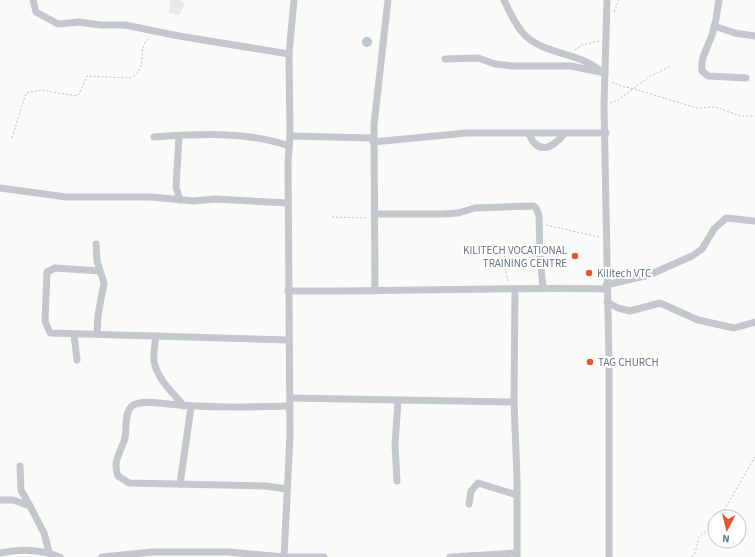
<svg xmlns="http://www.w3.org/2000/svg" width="755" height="557" font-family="'Source Sans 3',sans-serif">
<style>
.built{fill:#e8e9e9}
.water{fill:#bbc7cb}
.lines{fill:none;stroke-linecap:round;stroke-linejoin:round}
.path{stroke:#bbbfc2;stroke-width:1;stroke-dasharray:2 2;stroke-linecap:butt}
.minor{stroke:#c3c8cc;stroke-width:7}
.poi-dot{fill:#e4572e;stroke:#fff;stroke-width:1.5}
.labels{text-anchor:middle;stroke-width:4;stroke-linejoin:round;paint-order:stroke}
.poi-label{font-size:11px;fill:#657683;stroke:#fff;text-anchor:start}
</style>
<rect width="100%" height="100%" fill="#fafaf8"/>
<polygon class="built" points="170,0 180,0 185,5 179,15 169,13"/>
<circle class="water" cx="367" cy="42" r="5"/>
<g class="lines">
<g class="path">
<polyline points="614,12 619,0"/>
<polyline points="575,50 582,45 599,41"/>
<polyline points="612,82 621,86 634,89 697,108 715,107 740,116 755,116"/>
<polyline points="610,103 618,100 649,77 669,67"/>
<path d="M12 138 26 93 41 90 77 96 79 94 87 76 131 78C150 67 135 51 149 38"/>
<polyline points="332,217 367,218"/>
<polyline points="546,225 599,237"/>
<polyline points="505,252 504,264 508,281"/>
<polyline points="720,517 755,457"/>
<polyline points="692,557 695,553 699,537 715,523"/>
</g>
<g class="minor">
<polyline points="33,0 36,12 58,24 79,22 100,25 125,25 179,36 289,54"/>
<path d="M504 0C509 11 515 23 522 32 541 55 577 51 599 70"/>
<polyline points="607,0 604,106 609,362 609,557"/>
<path d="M719 0C717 11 716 24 712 35 708 47 700 58 702 71L708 76 746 78"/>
<polyline points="714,26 735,33 755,36"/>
<polyline points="445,59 478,58 495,64 512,66 571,66 605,73"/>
<path d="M529 134C538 155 552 149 564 134"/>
<polyline points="179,136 176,187 180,200"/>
<polyline points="290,136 373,138"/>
<path d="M154 137C199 134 246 131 289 146"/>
<polyline points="373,142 466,133 606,133"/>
<polyline points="0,188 66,197 150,197 194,201 215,199 288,203"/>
<polyline points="375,214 442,214 458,213 475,208 533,206 536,208 539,216 540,257 543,288"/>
<polyline points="96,244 97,261 104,283 98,315 97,334"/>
<polyline points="100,271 55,268 47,272 45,321 50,333 288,340"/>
<polyline points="606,285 649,275 692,256 702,249 714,229 726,218 755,221"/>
<polyline points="515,289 514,402 517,477 517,557"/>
<path d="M288 291C394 292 500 287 606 289"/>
<polyline points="375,291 374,125 388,0"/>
<polyline points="607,302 618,308 630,311 660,303 698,320 734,328 755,322"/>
<polyline points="74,334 77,360"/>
<path d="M156 336C155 344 153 354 154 361 157 379 173 393 184 406"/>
<polyline points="290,398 514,402"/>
<polyline points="20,466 21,490 30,506"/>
<polyline points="397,481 395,445 398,401"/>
<polyline points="180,484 191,407"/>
<path d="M287 489 266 486 129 483 118 476C112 461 121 452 125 438 127 430 124 412 132 406 140 400 158 403 168 404 208 408 249 407 290 406"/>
<polyline points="0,500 13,500 30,506 44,533 49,552"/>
<polyline points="469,504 471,491 478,483 517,495"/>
<path d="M0 553C22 548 40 549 60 557"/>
<polyline points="102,557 153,552 228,552 284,557 324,557"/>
<polyline points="284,557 290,435 288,163 290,136 289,54 294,0"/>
<polyline points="450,557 517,553"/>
</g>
</g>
<g class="poi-dot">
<circle cx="575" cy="256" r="4"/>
<circle cx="589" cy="273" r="4"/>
<circle cx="590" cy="362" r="4"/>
</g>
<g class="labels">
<g class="poi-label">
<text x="567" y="254" text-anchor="end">KILITECH VOCATIONAL<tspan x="567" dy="13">TRAINING CENTRE</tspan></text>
<text x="597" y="277">Kilitech VTC</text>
<text x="598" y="366">TAG CHURCH</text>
</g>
</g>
<g transform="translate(727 529) rotate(187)"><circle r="19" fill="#ffffff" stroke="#c1c8cd"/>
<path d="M0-3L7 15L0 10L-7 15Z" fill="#e4572e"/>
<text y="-6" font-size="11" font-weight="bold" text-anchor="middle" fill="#657683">N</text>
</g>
</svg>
